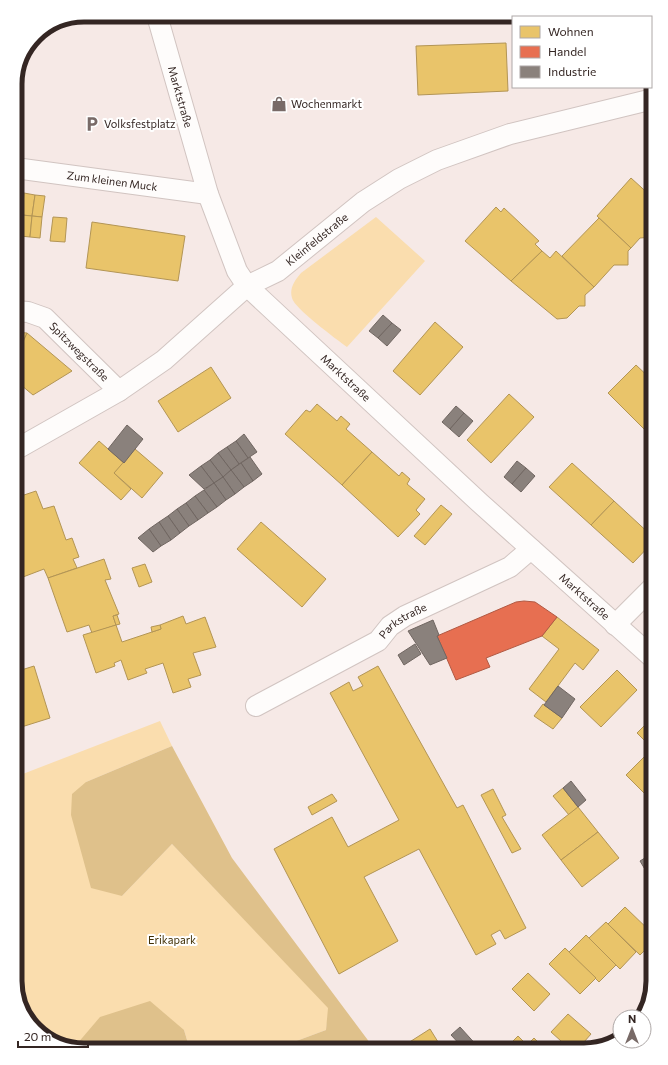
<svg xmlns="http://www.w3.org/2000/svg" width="668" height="1065" font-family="Commissioner,sans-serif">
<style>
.green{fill:#faddae}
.forest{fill:#dfc18b}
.homes{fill:#e9c46a;stroke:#b39555}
.shops{fill:#e76f51;stroke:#b15943}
.industry{fill:#8a817c;stroke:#706661}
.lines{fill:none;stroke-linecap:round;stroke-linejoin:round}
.minor-casing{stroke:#d1c4c1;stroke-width:22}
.minor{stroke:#fefcfb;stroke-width:20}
.labels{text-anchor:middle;stroke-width:4;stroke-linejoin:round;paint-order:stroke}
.street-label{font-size:11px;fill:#342623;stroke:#fff}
.poi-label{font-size:11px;fill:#342623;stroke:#fff;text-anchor:start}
.park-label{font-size:11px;fill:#402f04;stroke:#fff}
.rim{fill:none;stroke:#342623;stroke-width:5}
</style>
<rect width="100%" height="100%" fill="#f6e9e6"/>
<g class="green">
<path d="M376 217 425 261 347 347C336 339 294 308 292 298 289 288 295 280 301 273Z"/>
<polygon points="160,721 172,746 86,782 122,896 172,844 329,1008 326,1030 272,1050 190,1050 184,1030 77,1044 78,1049 46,1038 22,1011 15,981 15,777"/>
</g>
<g class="forest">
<polygon points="172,746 232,858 373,1047 368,1050 272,1050 326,1030 328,1008 172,844 122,896 91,888 71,815 72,794 86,782"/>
<polygon points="150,1001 184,1030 190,1050 78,1049 77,1044 100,1017"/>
</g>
<g class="homes">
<polygon points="506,43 508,91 418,95 416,46"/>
<polygon points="631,178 653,198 653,237 640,238 631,248 597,216"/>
<polygon points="24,193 35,195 32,216 22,215"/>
<polygon points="35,195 45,196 42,217 32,216"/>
<polygon points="496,207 501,212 504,208 539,241 535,244 542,251 511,281 465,241"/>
<polygon points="22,215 32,216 30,237 20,236"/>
<polygon points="32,216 42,217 40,238 30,237"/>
<polygon points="53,217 67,218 65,242 50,241"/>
<polygon points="599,218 631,248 628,251 628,265 614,265 594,287 562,256"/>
<polygon points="92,222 185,236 178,281 86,268"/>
<polygon points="542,251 550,258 556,251 594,287 585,295 585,306 579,306 567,318 557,319 511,281"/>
<polygon points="435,322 463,347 420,395 393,371"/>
<polygon points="15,332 27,333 15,360"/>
<polygon points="27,333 72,371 33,395 15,380 15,360"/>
<polygon points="636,365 653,381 653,438 608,393"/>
<polygon points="211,367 231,398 178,432 158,401"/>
<polygon points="509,394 534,417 491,463 467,440"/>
<polygon points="317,404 337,421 341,416 350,424 346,429 372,452 342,485 285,434 306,410 310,412"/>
<polygon points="99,441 124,463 114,473 131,489 121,500 79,463"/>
<polygon points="135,449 163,473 142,498 114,473"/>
<polygon points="372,452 399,476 402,472 410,479 407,484 425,499 416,510 420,514 398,537 342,485"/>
<polygon points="572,463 614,501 591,525 549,487"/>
<polygon points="36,491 43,509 54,506 66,540 72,538 79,557 73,559 77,568 48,578 44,569 23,577 15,555 15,520 19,518 15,507 15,498"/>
<polygon points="614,501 653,537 653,542 633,563 591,525"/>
<polygon points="441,505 452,514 425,545 414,536"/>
<polygon points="261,522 326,579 302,607 237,549"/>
<polygon points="104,559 111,579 105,580 119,614 113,616 116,625 92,633 89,625 67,632 48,578"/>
<polygon points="145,564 152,582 139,587 132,568"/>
<polygon points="117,615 120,624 116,625 113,616"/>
<polygon points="183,616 186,624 205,617 216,647 193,653 201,675 188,679 191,687 173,693 163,663 145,669 147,673 128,680 121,660 114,663 115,666 96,673 83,635 116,625 122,642 161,629 160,625"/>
<polygon points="557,617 599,650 583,670 575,663 546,702 529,689 559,649 542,636"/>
<polygon points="160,625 161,629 152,632 151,627"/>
<polygon points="34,666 50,718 15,729 15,672"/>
<polygon points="378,666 457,808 463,805 526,928 505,939 500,930 491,935 496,944 476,955 419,849 364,877 398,941 339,974 274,849 332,817 348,847 399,820 330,693 349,682 353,691 363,686 358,677"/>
<polygon points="617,670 637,690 601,727 580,707"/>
<polygon points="543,704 562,718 553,729 534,716"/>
<polygon points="653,717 653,749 637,733"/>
<polygon points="652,749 653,798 651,800 626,775"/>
<polygon points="563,788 578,807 569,815 553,796"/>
<polygon points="493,789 506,815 502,817 521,849 512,853 481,795"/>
<polygon points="332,794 337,801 312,815 308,807"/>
<polygon points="578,807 598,832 561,860 542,835"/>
<polygon points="598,832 619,858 582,887 561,860"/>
<polygon points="625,907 653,934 653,942 640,955 608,924"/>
<polygon points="606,922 636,952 620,969 589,938"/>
<polygon points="586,935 616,965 599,982 569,952"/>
<polygon points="565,948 596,978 580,994 549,964"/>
<polygon points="528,973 550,994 534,1011 512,989"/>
<polygon points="640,1010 644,1015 633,1017"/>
<polygon points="568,1014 591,1034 577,1050 571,1050 551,1032"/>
<polygon points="430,1029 443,1050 397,1050"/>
<polygon points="518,1036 527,1045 534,1038 546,1050 504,1050"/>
</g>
<polygon class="shops" points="524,601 535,602 557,617 542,636 486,658 490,667 456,680 437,636 516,602"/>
<g class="industry">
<polygon points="383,315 392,323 378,338 369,331"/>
<polygon points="392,323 401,330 387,346 378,338"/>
<polygon points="456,406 464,413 450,429 442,422"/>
<polygon points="464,413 473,421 459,437 450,429"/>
<polygon points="127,425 143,439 124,463 108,449"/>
<polygon points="244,434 257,452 248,458 236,441"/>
<polygon points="236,441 248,458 239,464 227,447"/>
<polygon points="227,447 239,464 231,470 218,453"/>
<polygon points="218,453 231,470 223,477 210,460"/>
<polygon points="250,457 262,474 253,481 241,463"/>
<polygon points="210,460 223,477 214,483 201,466"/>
<polygon points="517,461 526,468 512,484 504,477"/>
<polygon points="241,463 253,481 244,487 231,470"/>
<polygon points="201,466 214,483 204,489 189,475"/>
<polygon points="526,468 535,476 521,492 512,484"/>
<polygon points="231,470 244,487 235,494 223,477"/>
<polygon points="223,477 235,494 226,500 214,483"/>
<polygon points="214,483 226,500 217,507 204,490"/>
<polygon points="204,490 217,507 208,513 195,496"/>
<polygon points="195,496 208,513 198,520 186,503"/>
<polygon points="186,503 198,520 189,526 177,509"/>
<polygon points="177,509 189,526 180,533 168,516"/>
<polygon points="168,516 180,533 171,540 159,522"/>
<polygon points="159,522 171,540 161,546 149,529"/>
<polygon points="149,529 161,546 153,552 138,538"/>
<polygon points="433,620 439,635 437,636 447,658 430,665 408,631"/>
<polygon points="415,644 421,654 404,665 398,655"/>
<polygon points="558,686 575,699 562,718 544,705"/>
<polygon points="571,781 586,800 578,807 563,788"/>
<polygon points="653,853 653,866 646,871 640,861"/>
<polygon points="460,1027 480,1049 478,1050 465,1050 451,1035"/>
</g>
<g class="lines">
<defs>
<g id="minor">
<path id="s1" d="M158 19 208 194 237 271 247 286 480 503 653 658"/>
<path id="s2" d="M15 168 208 194"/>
<path id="s3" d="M15 311 28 312 45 318 119 391"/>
<path id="s4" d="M15 450 119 391 164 360 247 286 278 271 363 202 399 179 437 160 510 134 653 99"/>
<polyline points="615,625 653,587"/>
<path id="s5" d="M256 706 378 641 390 626 405 616 510 567 531 549"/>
</g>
</defs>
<use href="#minor" class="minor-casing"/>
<use href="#minor" class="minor"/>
</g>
<defs>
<symbol id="shop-bare" viewBox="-9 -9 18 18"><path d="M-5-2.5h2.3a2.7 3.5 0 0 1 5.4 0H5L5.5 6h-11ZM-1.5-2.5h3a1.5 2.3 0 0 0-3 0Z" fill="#786a67" stroke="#fff" stroke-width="2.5" paint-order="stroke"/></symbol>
<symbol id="parking-bare" viewBox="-9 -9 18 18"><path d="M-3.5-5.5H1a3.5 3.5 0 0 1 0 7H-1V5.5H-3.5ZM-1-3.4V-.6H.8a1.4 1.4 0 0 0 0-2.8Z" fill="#786a67" stroke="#fff" stroke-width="2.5" paint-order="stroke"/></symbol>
</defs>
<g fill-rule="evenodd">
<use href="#shop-bare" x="268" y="93" width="22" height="22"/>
<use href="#parking-bare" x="81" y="113" width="22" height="22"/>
</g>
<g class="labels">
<g class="street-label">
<text dy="4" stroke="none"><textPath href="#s1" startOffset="81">Marktstraße</textPath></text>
<text dy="4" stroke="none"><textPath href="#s2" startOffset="98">Zum kleinen Muck</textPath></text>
<text dy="4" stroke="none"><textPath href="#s4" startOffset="370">Kleinfeldstraße</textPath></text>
<text dy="4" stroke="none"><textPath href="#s3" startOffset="79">Spitzwegstraße</textPath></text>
<text dy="4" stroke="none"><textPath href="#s1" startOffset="417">Marktstraße</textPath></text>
<text dy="4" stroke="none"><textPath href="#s1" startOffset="741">Marktstraße</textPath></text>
<text dy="4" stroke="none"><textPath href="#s5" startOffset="171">Parkstraße</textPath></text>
</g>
<g class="poi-label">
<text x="291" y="108">Wochenmarkt</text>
<text x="104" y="128">Volksfestplatz</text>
</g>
<g class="park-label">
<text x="172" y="944">Erikapark</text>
</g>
</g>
<path d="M0 0H668V1065H0ZM84 22H584A62 62 0 0 1 646 84V981A62 62 0 0 1 584 1043H84A62 62 0 0 1 22 981V84A62 62 0 0 1 84 22Z" fill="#fff" fill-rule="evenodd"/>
<path class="rim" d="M84 22H584A62 62 0 0 1 646 84V981A62 62 0 0 1 584 1043H84A62 62 0 0 1 22 981V84A62 62 0 0 1 84 22Z"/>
<rect x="512" y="16" width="140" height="72" fill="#ffffff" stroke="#aea8a7"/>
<rect x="520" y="26" width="20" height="12" fill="#e9c46a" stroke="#aea8a7"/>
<text x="548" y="36" font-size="12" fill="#342623">Wohnen</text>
<rect x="520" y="46" width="20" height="12" fill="#e76f51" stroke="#aea8a7"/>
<text x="548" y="56" font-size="12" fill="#342623">Handel</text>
<rect x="520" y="66" width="20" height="12" fill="#8a817c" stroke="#aea8a7"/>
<text x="548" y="76" font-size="12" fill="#342623">Industrie</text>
<g transform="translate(632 1029)"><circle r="19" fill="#ffffff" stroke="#aea8a7"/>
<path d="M0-3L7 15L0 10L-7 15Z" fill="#786a67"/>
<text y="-6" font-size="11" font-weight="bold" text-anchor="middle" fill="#342623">N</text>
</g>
<path d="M18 1041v6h70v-6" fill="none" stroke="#342623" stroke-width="2"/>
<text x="24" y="1041" font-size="12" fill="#342623" stroke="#ffffff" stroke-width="3" paint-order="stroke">20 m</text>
</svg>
